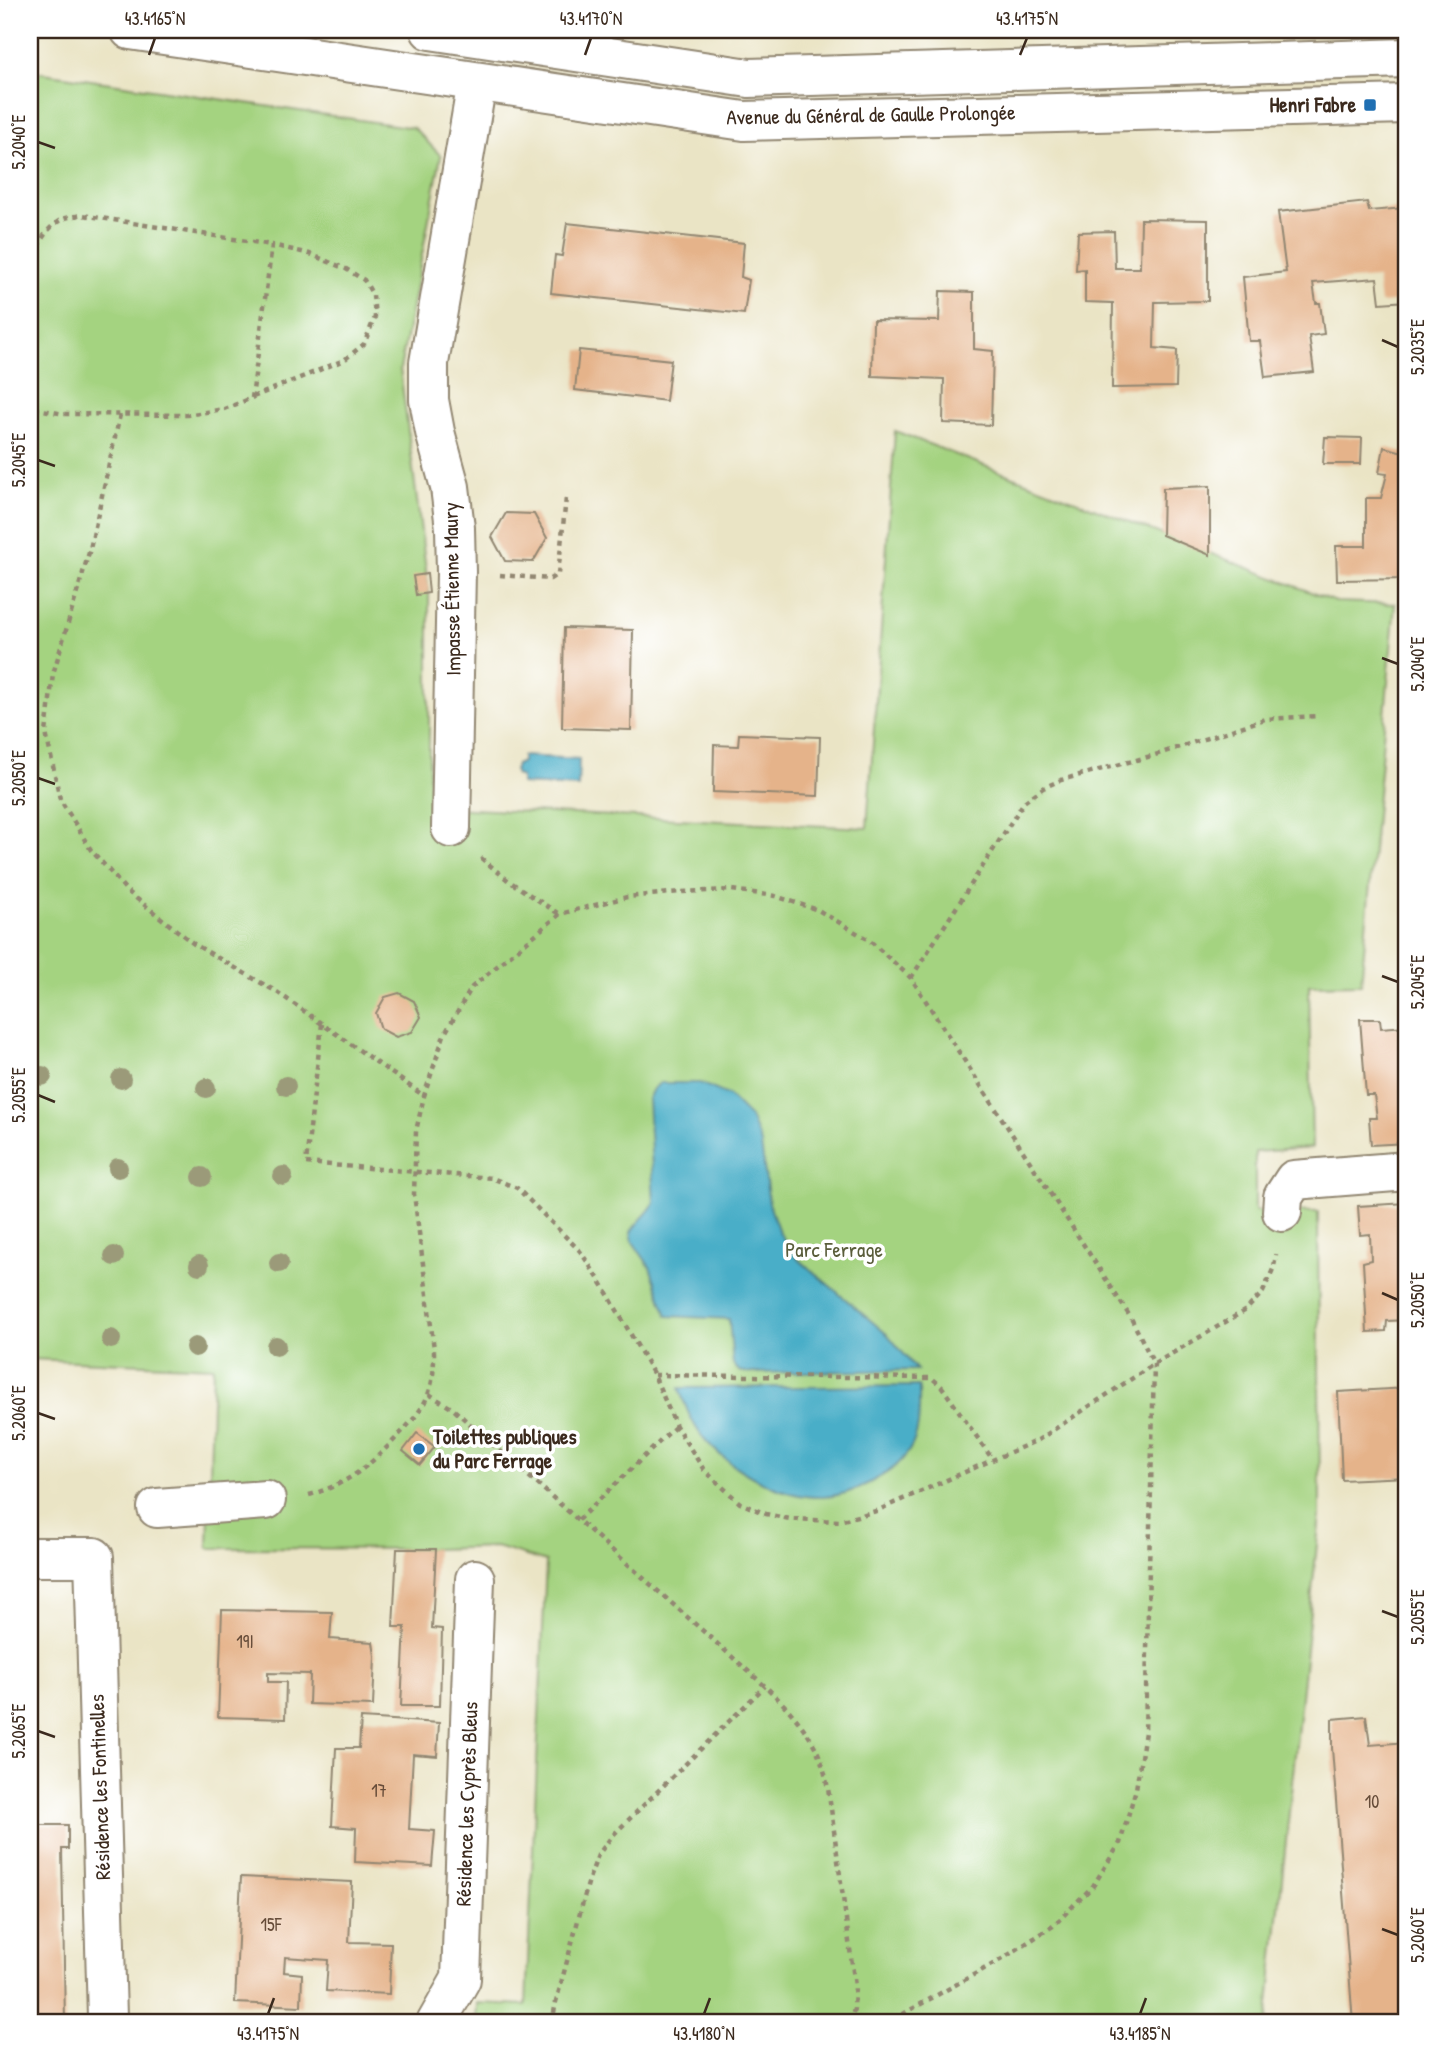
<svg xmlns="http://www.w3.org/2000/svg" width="1437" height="2053" font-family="'Patrick Hand',sans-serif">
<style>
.green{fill:#a4d380;stroke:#707e4f;stroke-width:2}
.water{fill:#49aec8;stroke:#426c73;stroke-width:2}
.building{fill:#e5b38a}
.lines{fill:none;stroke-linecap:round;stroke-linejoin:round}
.minor-casing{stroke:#928772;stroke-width:42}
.path{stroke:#928772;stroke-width:4.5;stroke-dasharray:5 5;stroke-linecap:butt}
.minor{stroke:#fff;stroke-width:38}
.tree{fill:#9b9a79}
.ticks{fill:none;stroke:#3b2a1e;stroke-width:2.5}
.poi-dot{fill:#1f6fb2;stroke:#fff;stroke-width:2.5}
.labels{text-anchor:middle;stroke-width:7;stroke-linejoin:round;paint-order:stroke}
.number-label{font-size:18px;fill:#664c39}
.poi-label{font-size:21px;font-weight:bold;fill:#3b2a1e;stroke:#fff;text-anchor:end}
.street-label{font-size:21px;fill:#3b2a1e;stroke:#fff}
.park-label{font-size:21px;fill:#5a5d3b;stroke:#fff}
.neatline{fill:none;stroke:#3b2a1e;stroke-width:2.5}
.ticks-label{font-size:18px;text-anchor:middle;fill:#3b2a1e}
</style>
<rect width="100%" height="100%" fill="#fff"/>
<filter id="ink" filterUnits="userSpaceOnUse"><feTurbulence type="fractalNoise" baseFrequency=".0143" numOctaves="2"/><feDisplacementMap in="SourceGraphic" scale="14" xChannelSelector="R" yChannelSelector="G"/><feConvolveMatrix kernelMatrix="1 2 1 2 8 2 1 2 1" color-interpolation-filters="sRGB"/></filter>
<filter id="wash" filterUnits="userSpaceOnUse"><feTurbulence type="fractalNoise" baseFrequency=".00686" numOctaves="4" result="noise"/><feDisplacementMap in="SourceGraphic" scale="28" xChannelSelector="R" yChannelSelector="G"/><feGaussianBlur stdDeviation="1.57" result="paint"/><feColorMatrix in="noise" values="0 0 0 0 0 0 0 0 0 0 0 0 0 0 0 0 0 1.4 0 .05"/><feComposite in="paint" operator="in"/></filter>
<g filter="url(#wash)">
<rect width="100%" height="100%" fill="#eae4c5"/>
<polygon class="green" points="30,71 414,128 441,156 400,369 429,593 429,807 867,828 895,431 1336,602 1395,604 1361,984 1309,985 1312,1148 1255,1152 1255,1211 1318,1212 1320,1515 1267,2023 476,2023 477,2003 526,2005 546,1562 496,1547 436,1549 208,1548 213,1367 30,1359"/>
<g class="water">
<polygon points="522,756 579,759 578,787 521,784 521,777 516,775 514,770 516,765 522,762"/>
<path d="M660 1083H700L728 1095 750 1117 761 1144 769 1204 779 1232 797 1258 889 1336 917 1370 750 1373 739 1371 733 1364 729 1319 667 1316 650 1267 633 1242 631 1232C638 1221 648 1214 654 1203L648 1099 653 1089Z"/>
<path d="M919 1386C919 1407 921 1431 910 1449 900 1466 886 1474 869 1483 856 1490 839 1496 824 1497 781 1499 728 1468 702 1436 691 1422 685 1405 679 1388Z"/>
</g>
<g id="blocks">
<g class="building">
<polygon points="1367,202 1369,211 1405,208 1407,224 1407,301 1380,303 1377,278 1313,283 1316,303 1320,303 1324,334 1309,336 1314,372 1265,377 1260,341 1249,341 1243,277 1286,272 1278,212"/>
<polygon points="1141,219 1208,220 1208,301 1155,302 1154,348 1177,350 1176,387 1112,388 1113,303 1085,302 1085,269 1076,270 1078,232 1114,231 1115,268 1140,268"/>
<polygon points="567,223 744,243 741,277 749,280 744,314 551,293 555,255 562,256"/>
<polygon points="940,291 974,292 974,349 993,351 991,425 943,423 944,379 872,376 873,320 939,321"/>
<polygon points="579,350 671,360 666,401 575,390"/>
<polygon points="1325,437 1362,438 1361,464 1323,464"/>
<polygon points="1384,447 1407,453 1407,579 1337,580 1336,546 1366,546 1366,498 1381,498 1387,474 1379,473"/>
<polygon points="1210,486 1210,555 1162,535 1163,488"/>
<polygon points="506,513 534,514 547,538 533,562 505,561 492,537"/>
<polygon points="427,574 429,593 416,595 413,576"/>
<polygon points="564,628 633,630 631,730 562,728"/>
<polygon points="739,734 820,737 818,796 713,792 714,745 738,746"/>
<polygon points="399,993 414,1001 421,1017 412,1032 396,1037 381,1029 376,1013 385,997"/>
<polygon points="1360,1019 1380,1019 1381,1028 1407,1026 1407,1143 1371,1145 1369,1118 1377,1118 1374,1095 1366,1095"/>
<polygon points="1407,1203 1407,1320 1387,1321 1386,1331 1367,1332 1363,1262 1371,1260 1370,1234 1360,1235 1358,1206"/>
<polygon points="1407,1388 1407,1477 1342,1480 1338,1392"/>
<polygon points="417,1433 435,1447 420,1465 403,1451"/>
<polygon points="397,1549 436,1549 432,1628 442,1629 440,1706 401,1706 405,1627 393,1627"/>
<polygon points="222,1610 332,1612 330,1639 373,1642 375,1656 373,1706 309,1704 310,1674 268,1673 268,1682 286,1682 285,1719 218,1717"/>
<polygon points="1366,1716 1370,1745 1407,1742 1407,2023 1353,2023 1332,1748 1332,1719"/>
<polygon points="361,1718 439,1723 437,1756 413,1754 409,1829 435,1831 432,1866 355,1862 356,1828 332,1826 336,1748 359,1748"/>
<polygon points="30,1821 37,1825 68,1825 68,1849 62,1849 65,2023 30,2023"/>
<polygon points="241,1877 352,1882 349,1942 391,1943 389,1994 326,1991 328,1960 285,1957 284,1972 302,1974 301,2006 235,2003"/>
</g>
</g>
</g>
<g filter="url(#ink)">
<use href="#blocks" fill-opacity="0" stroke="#928772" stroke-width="2"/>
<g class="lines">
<defs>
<g id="minor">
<polyline points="130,30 744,121 1407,104"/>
<polyline points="430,30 749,78 1407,58"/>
<polyline points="451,828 456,572 455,528 450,487 435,432 429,400 429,363 477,82"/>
<polyline points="1282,1212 1283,1197 1294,1180 1407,1171"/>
<polyline points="157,1508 266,1500"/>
<polyline points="30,1557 94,1557 107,2017"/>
<polyline points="436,2023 461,1979 475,1579"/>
</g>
</defs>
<use href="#minor" class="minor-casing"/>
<g class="path">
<path d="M30 276C33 256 40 233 59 221 65 217 75 216 82 215L272 245 252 398 224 409 187 415 64 414 37 409 30 402"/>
<polyline points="253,397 344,360 364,344 375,317 373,295 364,280 346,269 310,254 272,245"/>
<polyline points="120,415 90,549 53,674 46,733 60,799 91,850 127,891 194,944 277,992 424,1096"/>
<polyline points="500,575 550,579 558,574 566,498"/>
<polyline points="481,858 509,881 559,914"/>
<polyline points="911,978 1024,802 1043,788 1061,780 1155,755 1265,719 1318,716"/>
<polyline points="322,1024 306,1163 492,1178 517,1188 580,1251 602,1284 654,1375 676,1426 704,1470 740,1503 766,1514 790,1519 839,1521 876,1511 1038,1440 1154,1364 1246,1310 1263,1292 1274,1267 1276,1254"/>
<polyline points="654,1375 932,1378 942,1387 993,1460"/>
<path d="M429 1394 453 1409 765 1686C787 1707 815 1736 823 1767 826 1776 827 1785 829 1794L855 1986 854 2009 850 2023"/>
<path d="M309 1495C349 1484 370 1465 398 1436 410 1423 423 1410 429 1392 434 1378 434 1364 434 1349L414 1194 416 1131 424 1096 444 1035 472 987 560 914 627 897 681 892 732 890 775 896 818 910 869 940 911 978 1131 1318 1154 1364 1145 1732 1136 1789 1120 1843 1093 1886 1053 1926 1002 1959 894 2019 876 2023"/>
<polyline points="578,1520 676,1426"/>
<polyline points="552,2023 556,2002 590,1876 598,1855 612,1836 765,1686"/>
</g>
<use href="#minor" class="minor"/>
</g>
<g class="tree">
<circle cx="42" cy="1076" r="10"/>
<circle cx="121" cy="1079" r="10"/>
<circle cx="286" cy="1086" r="10"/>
<circle cx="206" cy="1088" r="10"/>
<circle cx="118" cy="1168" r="10"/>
<circle cx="283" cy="1176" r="10"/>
<circle cx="202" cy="1177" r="10"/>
<circle cx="114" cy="1256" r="10"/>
<circle cx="279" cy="1263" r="10"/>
<circle cx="199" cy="1265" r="10"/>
<circle cx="111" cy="1339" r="10"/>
<circle cx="276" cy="1346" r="10"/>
<circle cx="195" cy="1347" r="10"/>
</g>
</g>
<path class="ticks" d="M149 55 155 38M585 55 591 38M1020 55 1027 38M38 142 55 148M1382 340 1398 347M38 460 55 466M1382 658 1398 664M38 778 55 784M1382 976 1398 982M38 1095 55 1102M1382 1293 1398 1300M38 1413 55 1419M1382 1611 1398 1617M38 1731 55 1737M1382 1929 1398 1935M268 2014 274 1998M704 2014 710 1998M1140 2014 1146 1998"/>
<g class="poi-dot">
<rect x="1363" y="98" width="14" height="14" rx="3.5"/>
<circle cx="419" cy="1449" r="7"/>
</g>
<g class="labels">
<g class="number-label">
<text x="245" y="1648">19I</text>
<text x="379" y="1797">17</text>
<text x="1372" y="1808">10</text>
<text x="271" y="1931">15F</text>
</g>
<g class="poi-label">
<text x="1356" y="112">Henri Fabre</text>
<text x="433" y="1444" text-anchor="start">Toilettes publiques<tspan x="433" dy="24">du Parc Ferrage</tspan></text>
</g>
<g class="street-label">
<text transform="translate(871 115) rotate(-1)" y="7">Avenue du Général de Gaulle Prolongée</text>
<text transform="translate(452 589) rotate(-91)" y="7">Impasse Étienne Maury</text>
<text transform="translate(100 1787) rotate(-92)" y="7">Résidence les Fontinelles</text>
<text transform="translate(467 1804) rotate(-88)" y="7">Résidence les Cyprès Bleus</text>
</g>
<g class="park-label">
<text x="834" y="1257">Parc Ferrage</text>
</g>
</g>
<rect width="1437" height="2053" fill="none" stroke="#fff" stroke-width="77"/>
<rect x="38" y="38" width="1360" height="1976" class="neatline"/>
<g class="ticks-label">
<text x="155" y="25">43.4165°N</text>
<text x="591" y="25">43.4170°N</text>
<text x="1027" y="25">43.4175°N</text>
<text transform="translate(19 142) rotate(-90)" y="6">5.2040°E</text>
<text transform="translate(1418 347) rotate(-90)" y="6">5.2035°E</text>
<text transform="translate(19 460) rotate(-90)" y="6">5.2045°E</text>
<text transform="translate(1418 664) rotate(-90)" y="6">5.2040°E</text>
<text transform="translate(19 778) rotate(-90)" y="6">5.2050°E</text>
<text transform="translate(1418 982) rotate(-90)" y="6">5.2045°E</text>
<text transform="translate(19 1095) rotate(-90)" y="6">5.2055°E</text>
<text transform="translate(1418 1300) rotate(-90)" y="6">5.2050°E</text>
<text transform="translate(19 1413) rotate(-90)" y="6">5.2060°E</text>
<text transform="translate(1418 1617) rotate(-90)" y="6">5.2055°E</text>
<text transform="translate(19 1731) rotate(-90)" y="6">5.2065°E</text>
<text transform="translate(1418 1935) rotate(-90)" y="6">5.2060°E</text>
<text x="268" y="2040">43.4175°N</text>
<text x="704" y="2040">43.4180°N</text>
<text x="1140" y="2040">43.4185°N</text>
</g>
</svg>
